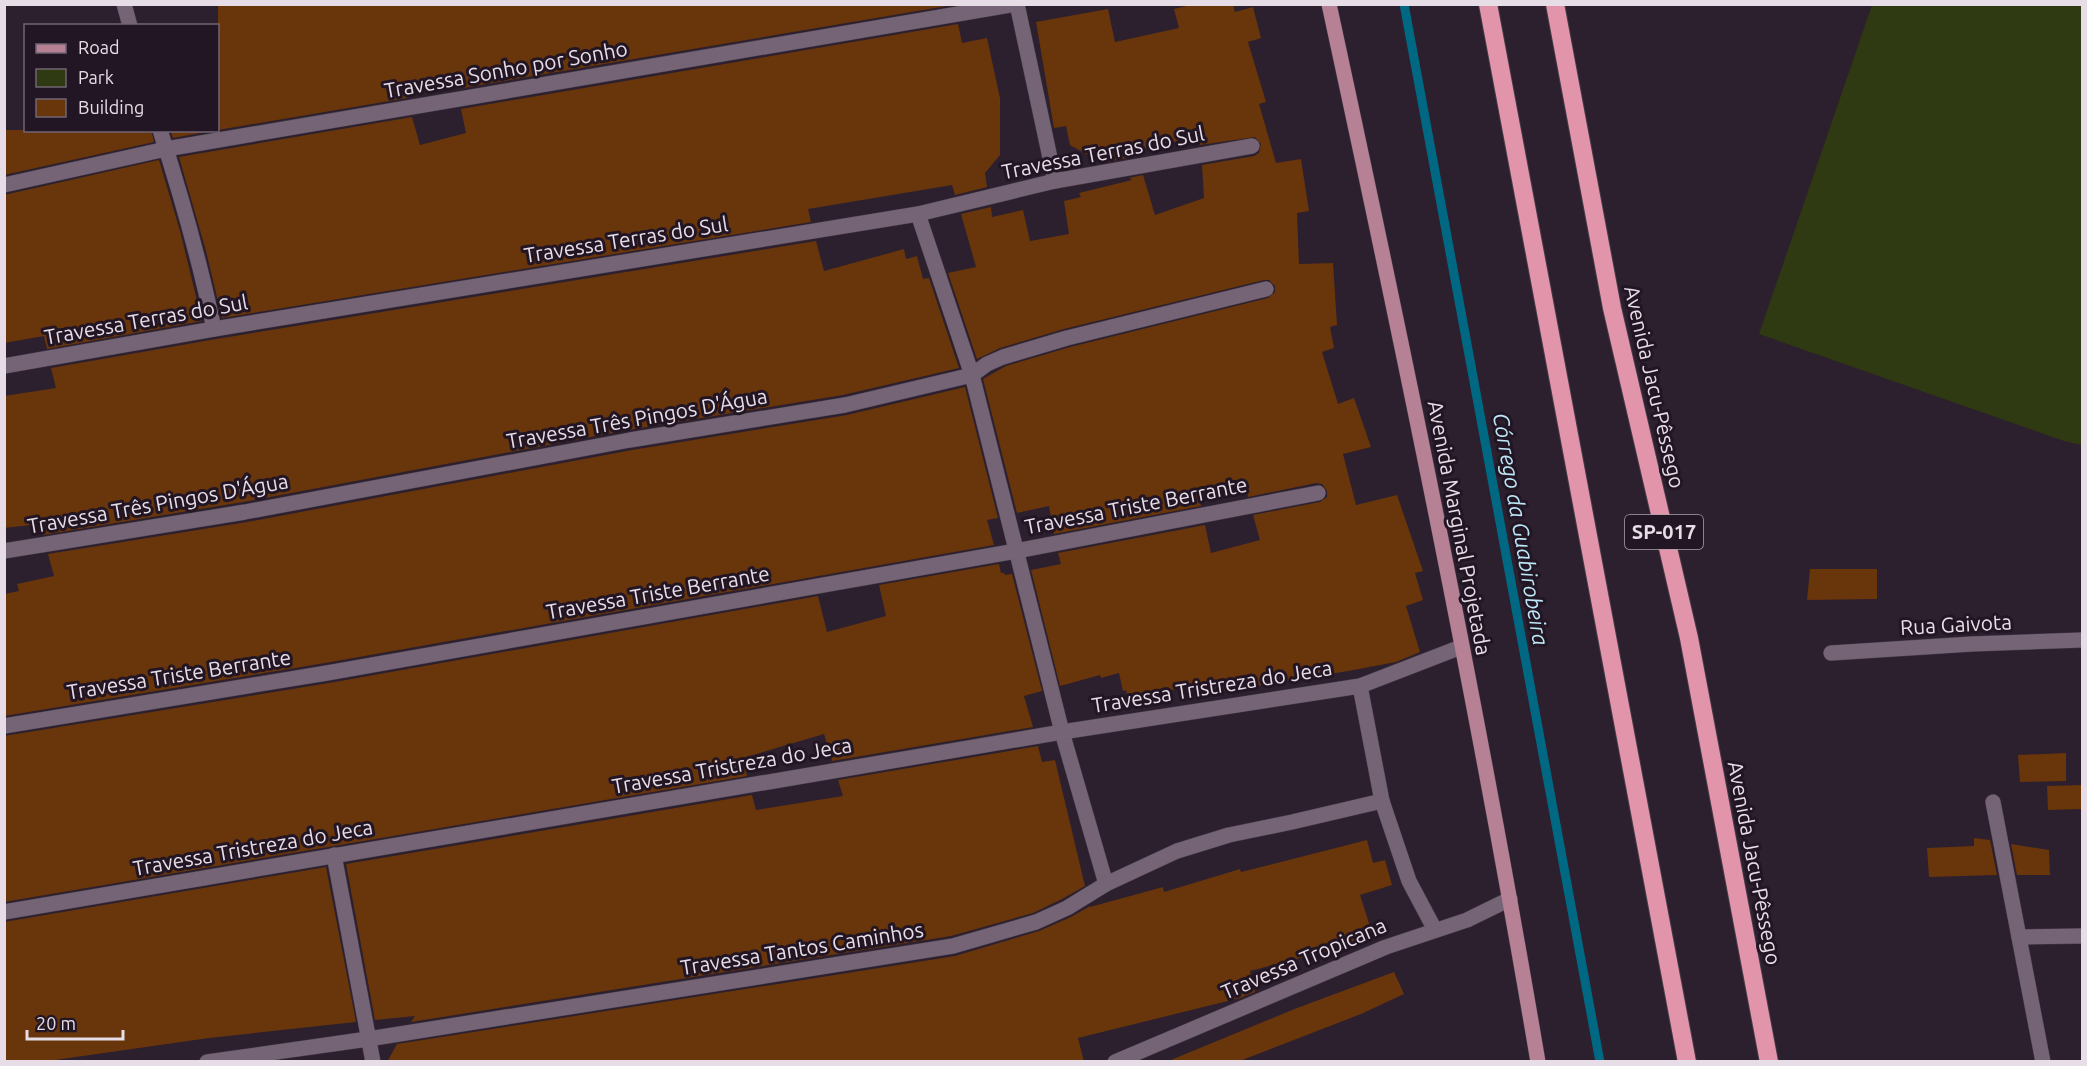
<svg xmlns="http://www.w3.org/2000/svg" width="2087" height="1066" font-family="Ubuntu,sans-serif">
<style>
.green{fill:#2f3912}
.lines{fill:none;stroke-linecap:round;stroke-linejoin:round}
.stream{stroke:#006883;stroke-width:9}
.building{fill:#69350b}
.minor-casing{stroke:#463c48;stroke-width:16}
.major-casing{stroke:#463c48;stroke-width:16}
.highway-casing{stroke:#463c48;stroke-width:20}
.minor{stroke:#746476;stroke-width:15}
.major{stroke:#b68195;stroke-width:15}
.highway{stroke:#e294aa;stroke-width:18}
.labels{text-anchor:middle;stroke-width:6;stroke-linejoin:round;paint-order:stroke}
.shield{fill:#221624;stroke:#aba1ac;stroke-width:1.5}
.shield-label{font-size:20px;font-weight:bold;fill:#e6dde7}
.street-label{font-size:21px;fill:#e6dde7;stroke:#221624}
.water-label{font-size:22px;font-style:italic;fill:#bde6f6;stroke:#221624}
</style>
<rect width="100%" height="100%" fill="#2c1f2e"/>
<polygon class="green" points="1872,5 2082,5 2082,445 2064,441 1759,334"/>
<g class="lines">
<polyline class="stream" points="1404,4 1600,1062"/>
</g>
<g class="building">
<polygon points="218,4 953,4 953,5 457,89 456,86 406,95 407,98 218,130"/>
<polygon points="1191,5 1233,5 1235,12 1253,7 1261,38 1248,42 1266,102 1259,104 1276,163 1301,159 1309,211 1297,213 1299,264 1333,263 1337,325 1330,327 1334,348 1322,352 1338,404 1354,398 1371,447 1343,454 1356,505 1397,495 1423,571 1415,573 1423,600 1406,606 1420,652 1396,662 1348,671 1214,693 1211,681 1128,700 1126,690 1123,691 1119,673 1101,678 1100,675 1060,686 1031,570 1061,564 1058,553 1205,525 1211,553 1260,540 1253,515 1320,502 1327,497 1327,491 1322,484 1316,483 1248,497 1245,484 1199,497 1201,506 1054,534 1049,506 1017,513 983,379 1006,366 1070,347 1268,298 1275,292 1275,286 1269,280 1264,280 1064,329 1000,348 977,359 948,273 976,267 961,214 991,207 992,217 1023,210 1030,241 1069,234 1064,201 1081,197 1079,193 1132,180 1129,178 1143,175 1155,215 1204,198 1202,165 1254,156 1259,153 1261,144 1255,137 1200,145 1199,136 1136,151 1137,156 1102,163 1070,145 1066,126 1054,128 1036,22 1108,9 1115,42 1179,28 1174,9"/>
<polygon points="958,24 962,43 987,38 1000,98 1000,155 985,173 987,187 955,195 952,185 808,209 811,222 222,318 206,251 179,157 412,117 420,145 466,133 461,109"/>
<polygon points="4,130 151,130 154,142 4,175"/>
<polygon points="170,130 216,130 173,138"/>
<polygon points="159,160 180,231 202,321 47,349 44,336 4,343 4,195"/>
<polygon points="816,241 824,271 904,249 906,259 917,256 923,279 929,278 959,368 843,395 628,430 243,502 43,535 40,524 4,528 4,396 56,388 51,368 216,339"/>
<polygon points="965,387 998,518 987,520 994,545 325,663 4,716 4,594 19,591 17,584 54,576 48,554 247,522 632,450 847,415"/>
<polygon points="999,564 1001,573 1004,573 1005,575 1012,574 1042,691 1024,696 1033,727 832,761 824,734 743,758 747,776 4,902 4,736 329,683 818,596 827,632 886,616 879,585"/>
<polygon points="1810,569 1877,569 1877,599 1807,600"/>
<polygon points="1038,746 1042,762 1055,760 1085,886 1062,899 1033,913 951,936 411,1022 415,1016 375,1020 346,864 752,795 756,810 843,796 838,780"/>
<polygon points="2066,753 2066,781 2020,782 2018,755"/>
<polygon points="2082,785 2082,809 2048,810 2047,786"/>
<polygon points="1974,838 1990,840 1997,875 1929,877 1927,848 1974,846"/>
<polygon points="1367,840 1373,863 1385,860 1392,885 1360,895 1374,939 1250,971 1255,992 1240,998 1078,1038 1084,1062 387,1062 397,1044 955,956 1039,931 1071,917 1090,906 1090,907 1163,887 1164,892 1240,869 1241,872"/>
<polygon points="2011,844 2049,850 2050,875 2017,875"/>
<polygon points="326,867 356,1022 209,1038 41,1062 4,1062 4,922"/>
<polygon points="1394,972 1404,994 1361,1014 1237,1062 1166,1062 1297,1008"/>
</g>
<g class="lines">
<defs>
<g id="minor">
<polyline points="124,4 130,26"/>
<polyline points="1017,4 1055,181"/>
<path d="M160 130C181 195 200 262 214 329"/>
<polyline points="4,185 166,149 1016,4"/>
<polyline points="918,214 972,375 1062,732 1106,884"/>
<polyline points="4,366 214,329 918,214 1055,181 1252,146"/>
<polyline points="4,551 245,512 630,440 845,405 972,375 987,364 1003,357 1067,338 1266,289"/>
<polyline points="1831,653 1972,644 2082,640"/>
<polyline points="1360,686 1382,801 1409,881 1435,930"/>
<polyline points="4,726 327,673 1016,551 1318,493"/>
<polyline points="1993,802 2043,1062"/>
<polyline points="334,855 373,1062"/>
<polyline points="4,912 1062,732 1360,686 1461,647"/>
<polyline points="2019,937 2082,936"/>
<polyline points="207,1062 368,1039 953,946 1036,922 1067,908 1106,884 1177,851 1229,835 1292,822 1382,801"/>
<polyline points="1115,1062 1386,947 1467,920 1510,899"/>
</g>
<path id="major" d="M1329 4C1405 355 1478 707 1538 1062"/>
<g id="highway">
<polyline points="1488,4 1687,1062"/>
<polyline points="1555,4 1612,308 1689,638 1769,1062"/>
</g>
</defs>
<use href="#minor" class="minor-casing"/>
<use href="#major" class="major-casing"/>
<use href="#highway" class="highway-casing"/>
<use href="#minor" class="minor"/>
<use href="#major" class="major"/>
<use href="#highway" class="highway"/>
</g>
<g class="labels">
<rect class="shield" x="1625" y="515" width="78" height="34" rx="4.5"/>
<g class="shield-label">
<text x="1664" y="539">SP-017</text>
</g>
<g class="street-label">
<text transform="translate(506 70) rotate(-10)" y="7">Travessa Sonho por Sonho</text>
<text transform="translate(1103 153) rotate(-11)" y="7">Travessa Terras do Sul</text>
<text transform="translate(626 240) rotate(-9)" y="7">Travessa Terras do Sul</text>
<text transform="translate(146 320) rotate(-10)" y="7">Travessa Terras do Sul</text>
<text transform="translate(1654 387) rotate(77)" y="7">Avenida Jacu-Pêssego</text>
<text transform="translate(637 419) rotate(-10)" y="7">Travessa Três Pingos D'Água</text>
<text transform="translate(158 504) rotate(-10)" y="7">Travessa Três Pingos D'Água</text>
<text transform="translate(1136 506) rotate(-11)" y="7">Travessa Triste Berrante</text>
<text transform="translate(1459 528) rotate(79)" y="7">Avenida Marginal Projetada</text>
<text transform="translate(658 593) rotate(-10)" y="7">Travessa Triste Berrante</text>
<text transform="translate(1956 625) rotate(-3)" y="7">Rua Gaivota</text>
<text transform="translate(179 675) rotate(-9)" y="7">Travessa Triste Berrante</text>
<text transform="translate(1212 687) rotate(-9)" y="7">Travessa Tristreza do Jeca</text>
<text transform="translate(732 766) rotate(-10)" y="7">Travessa Tristreza do Jeca</text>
<text transform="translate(253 848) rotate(-10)" y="7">Travessa Tristreza do Jeca</text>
<text transform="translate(1754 863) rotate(79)" y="7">Avenida Jacu-Pêssego</text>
<text transform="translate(802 949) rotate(-9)" y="7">Travessa Tantos Caminhos</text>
<text transform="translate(1304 959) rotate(-23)" y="7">Travessa Tropicana</text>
</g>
<g class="water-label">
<text transform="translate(1521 529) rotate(80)" y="8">Córrego da Guabirobeira</text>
</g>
</g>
<rect width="2087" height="1066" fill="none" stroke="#e6dde7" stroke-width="12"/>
<rect x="24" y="24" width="195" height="108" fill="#221624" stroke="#706672" stroke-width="1.5"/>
<rect x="36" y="44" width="30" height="9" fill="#b68195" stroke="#706672" stroke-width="1.5"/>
<text x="78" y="54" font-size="18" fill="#e6dde7">Road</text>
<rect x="36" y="69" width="30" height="18" fill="#2f3912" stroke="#706672" stroke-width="1.5"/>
<text x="78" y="84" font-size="18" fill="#e6dde7">Park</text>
<rect x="36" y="99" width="30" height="18" fill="#69350b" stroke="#706672" stroke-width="1.5"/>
<text x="78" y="114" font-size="18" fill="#e6dde7">Building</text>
<path d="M27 1030v9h96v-9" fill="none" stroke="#e6dde7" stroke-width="3"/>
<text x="36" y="1030" font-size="18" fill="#e6dde7" stroke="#221624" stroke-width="4.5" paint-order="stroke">20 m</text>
</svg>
